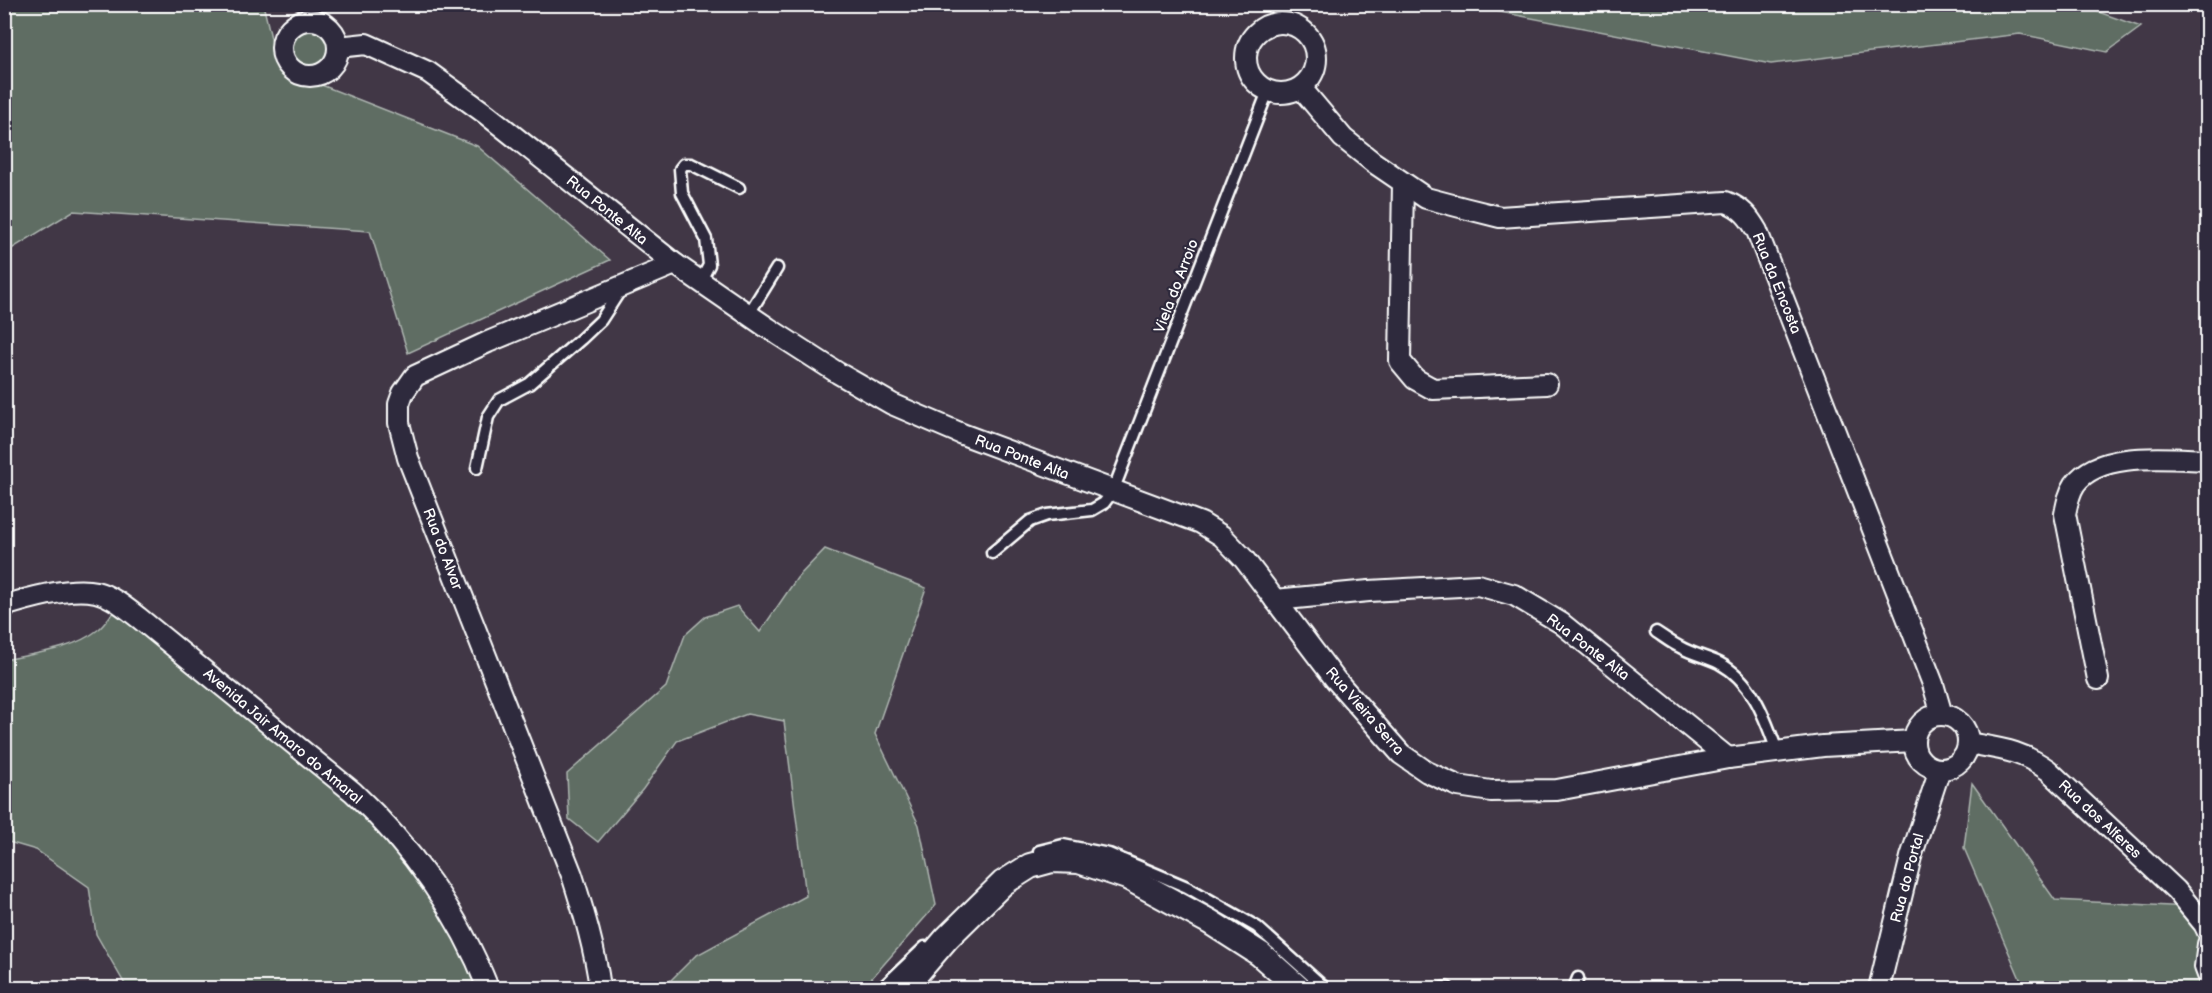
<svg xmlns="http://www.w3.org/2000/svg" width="2212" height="993" font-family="'Balsamiq Sans',sans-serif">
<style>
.green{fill:#5e6d63;stroke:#aeb6b1;stroke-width:1.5}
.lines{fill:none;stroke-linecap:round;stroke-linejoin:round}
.service-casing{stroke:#fff;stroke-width:15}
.minor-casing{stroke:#fff;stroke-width:24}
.tertiary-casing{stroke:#fff;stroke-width:28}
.service{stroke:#2f2a3d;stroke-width:10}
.minor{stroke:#2f2a3d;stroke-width:20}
.tertiary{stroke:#2f2a3d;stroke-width:24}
.labels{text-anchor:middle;stroke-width:4.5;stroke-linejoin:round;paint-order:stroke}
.street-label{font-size:15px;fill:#fff;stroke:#2f2a3d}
</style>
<rect width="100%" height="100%" fill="#413746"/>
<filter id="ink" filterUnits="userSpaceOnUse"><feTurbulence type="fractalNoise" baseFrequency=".0167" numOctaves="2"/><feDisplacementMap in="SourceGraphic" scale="12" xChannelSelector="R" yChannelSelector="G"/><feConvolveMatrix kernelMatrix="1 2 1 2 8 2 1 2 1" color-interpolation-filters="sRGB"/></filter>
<g filter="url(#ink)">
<g class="green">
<polygon points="263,4 278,68 477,146 610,260 408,353 370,231 73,211 5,253 5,5"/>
<polygon points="2076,4 2141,27 2107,52 2020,34 1771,64 1464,5"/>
<circle cx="310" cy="50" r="19"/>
<polygon points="825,549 926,588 875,734 919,825 936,905 863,988 663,988 695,956 806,896 784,721 747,714 677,741 643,789 598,842 569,819 567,774 666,687 685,635 705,617 737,606 760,632 797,578"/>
<path d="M114 611 347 799C404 851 448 917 478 988H127L96 934 89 887 36 850 5 841 4 660C36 653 73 650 99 629 105 624 109 617 114 611Z"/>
<polygon points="1972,783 2055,900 2189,907 2207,903 2207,988 2024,988 1964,848"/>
</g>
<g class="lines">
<defs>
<g id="service">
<polyline points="700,282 709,265 706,239 682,193 680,169 684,164 691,164 739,188"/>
<polyline points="748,315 777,268"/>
<polyline points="477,468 488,417 499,400 529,384 581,339 601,320 621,289"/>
<polyline points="992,553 1030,521 1047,515 1092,510 1104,503 1113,491 1268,91"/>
<path d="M1656 632C1664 637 1671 643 1680 647 1692 654 1707 657 1719 663 1753 681 1765 718 1777 751"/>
<polyline points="1039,851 1063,845 1109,854 1187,887 1257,927 1325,988"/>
<polyline points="882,988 925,947"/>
<polyline points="1443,988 1448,988"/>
<polyline points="1574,988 1578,978"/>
</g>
<g id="minor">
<circle cx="310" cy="48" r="28"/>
<circle cx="1281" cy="58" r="35"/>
<polyline points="338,47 366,44 428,72 486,114 675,264 768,328 838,373 892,404 962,434 1201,523 1222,536 1244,559 1335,679 1401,754 1427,772 1458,786 1491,791 1557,790 1728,758 1823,746 1914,741"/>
<path d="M1301 88 1343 138 1373 162 1426 198 1464 208 1500 217 1726 202C1742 208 1749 217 1757 231L1933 684 1942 715"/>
<polyline points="1403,183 1400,361 1415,379 1433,389 1547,384"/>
<polyline points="1275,600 1369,591 1478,585 1514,595 1561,623 1728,758"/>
<path d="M4 606C29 598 70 586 96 592 112 596 126 608 139 618L353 792C411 846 459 914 488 988"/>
<path d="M2098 679 2065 514C2067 504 2069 493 2075 484 2100 450 2170 459 2208 460"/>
<circle cx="1941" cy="742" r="27"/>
<path d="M1968 743C2001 749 2020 750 2048 770L2176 890 2204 924 2208 932"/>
<polyline points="2208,944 2205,967 2208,975"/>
<path d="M600 988C595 949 584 913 572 875L408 458 399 423V404L403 393 415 376 488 342 675 264"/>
<polyline points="1879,988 1911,857 1940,769"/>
</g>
<polyline id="tertiary" points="904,988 947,938 1003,883 1030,866 1052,860 1079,861 1127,877 1210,922 1260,954 1298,988"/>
</defs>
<use href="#service" class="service-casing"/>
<use href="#minor" class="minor-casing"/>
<use href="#tertiary" class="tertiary-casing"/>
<use href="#service" class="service"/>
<use href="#minor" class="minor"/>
<use href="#tertiary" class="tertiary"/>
</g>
</g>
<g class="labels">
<g class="street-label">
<text transform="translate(607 210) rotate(39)" y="5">Rua Ponte Alta</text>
<text transform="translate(1777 283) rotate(68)" y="5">Rua da Encosta</text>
<text transform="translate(1176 286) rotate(-69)" y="5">Viela do Arroio</text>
<text transform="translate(1022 457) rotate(21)" y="5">Rua Ponte Alta</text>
<text transform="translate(443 549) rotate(69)" y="5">Rua do Alvar</text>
<text transform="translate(1588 647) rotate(37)" y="5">Rua Ponte Alta</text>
<text transform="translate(1365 711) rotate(49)" y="5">Rua Vieira Serra</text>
<text transform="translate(283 736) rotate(40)" y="5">Avenida Jair Amaro do Amaral</text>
<text transform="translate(2100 819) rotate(43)" y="5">Rua dos Alferes</text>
<text transform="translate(1907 878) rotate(-75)" y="5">Rua do Portal</text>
</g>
</g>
<rect width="2212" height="993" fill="none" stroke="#2f2a3d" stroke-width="24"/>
<rect x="12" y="12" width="2188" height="969" fill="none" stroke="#fff" stroke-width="2" filter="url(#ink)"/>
</svg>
